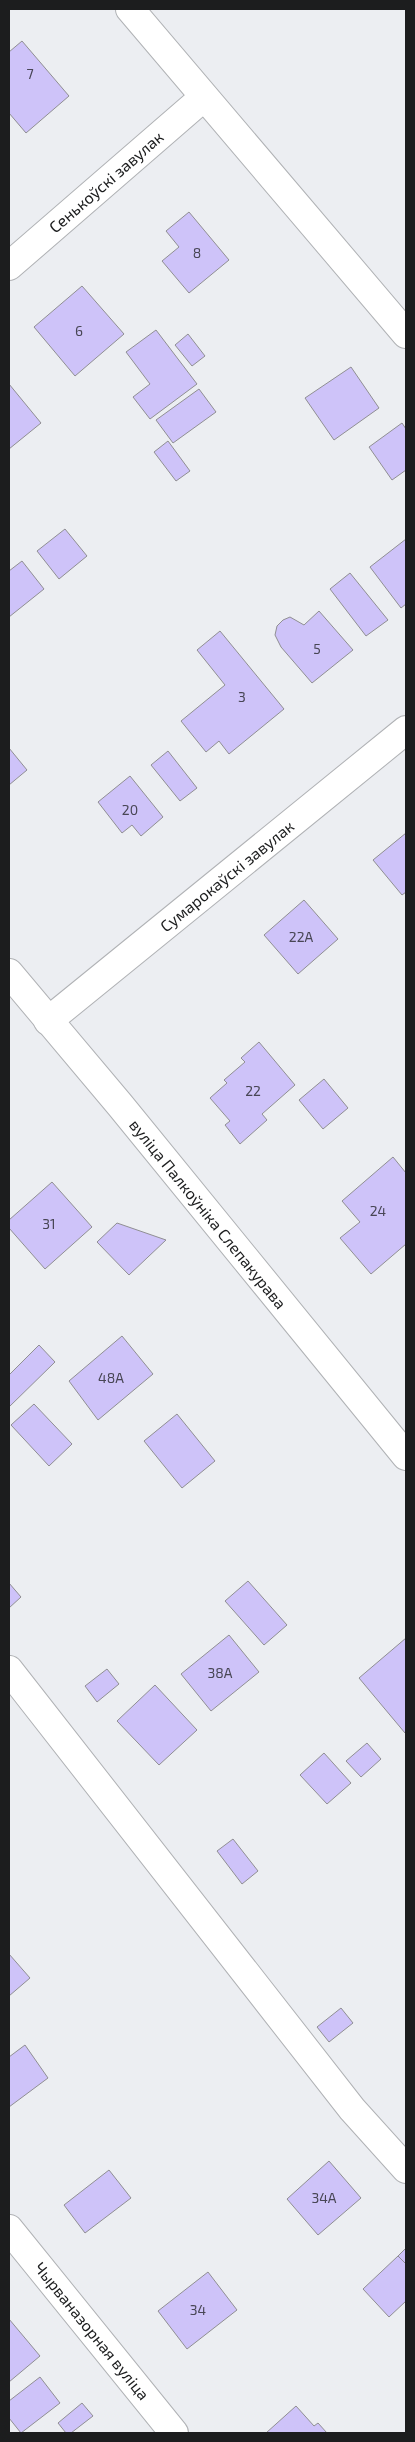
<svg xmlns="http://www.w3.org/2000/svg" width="415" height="2442" font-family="'Exo 2',sans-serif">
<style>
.building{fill:#cec3f9;stroke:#908f93}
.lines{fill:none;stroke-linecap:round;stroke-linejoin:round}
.minor-casing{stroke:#b0b2b5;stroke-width:30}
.minor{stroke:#fff;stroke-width:28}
.labels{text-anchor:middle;stroke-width:4.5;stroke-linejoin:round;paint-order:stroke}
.number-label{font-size:14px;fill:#484655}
.street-label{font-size:16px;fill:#1c1d1e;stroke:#fff}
</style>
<rect width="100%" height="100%" fill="#eceef2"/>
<g class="building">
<polygon points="22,41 69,96 26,133 9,113 9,52"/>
<polygon points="189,212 229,260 189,293 162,261 179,247 166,231"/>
<polygon points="82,286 124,334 75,376 34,327"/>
<polygon points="156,330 197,384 150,419 133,397 150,384 126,352"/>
<polygon points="188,334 205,356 192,366 175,345"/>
<polygon points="351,367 379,408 334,440 305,398"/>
<polygon points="9,384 41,423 9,449"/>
<polygon points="199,389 216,412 173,443 156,420"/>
<polygon points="402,423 406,429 406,470 392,480 369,447"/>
<polygon points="168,441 190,471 176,481 154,452"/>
<polygon points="65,529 87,556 59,579 37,551"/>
<polygon points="406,539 406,604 401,608 370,567"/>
<polygon points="22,561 44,589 9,617 9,571"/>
<polygon points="350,573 388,620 366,636 330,589"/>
<polygon points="319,611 353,650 312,683 281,647 275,635 277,626 283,620 290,617 304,625"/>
<polygon points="220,631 284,709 229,754 219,741 206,752 181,721 225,685 197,650"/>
<polygon points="9,748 27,770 9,785"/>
<polygon points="168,751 197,788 180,801 151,765"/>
<polygon points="130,776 163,817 141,836 132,825 122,833 98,802"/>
<polygon points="406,833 406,892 402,895 373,860"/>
<polygon points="304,900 338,939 298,974 264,935"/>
<polygon points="259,1042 295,1085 262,1114 267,1120 240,1144 225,1125 230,1121 210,1098 227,1083 224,1080 245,1062 241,1058"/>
<polygon points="324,1079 348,1108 323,1129 299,1100"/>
<polygon points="393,1157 406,1173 406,1244 371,1274 340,1238 360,1222 342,1201"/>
<polygon points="52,1182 92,1227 45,1269 9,1228 9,1220"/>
<polygon points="117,1223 166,1240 129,1275 97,1242"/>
<polygon points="122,1336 153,1374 98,1420 69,1381"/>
<polygon points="39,1345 55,1362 9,1407 9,1375"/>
<polygon points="34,1404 72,1444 49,1466 11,1425"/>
<polygon points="177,1414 215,1461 182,1488 144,1441"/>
<polygon points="248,1581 287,1625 264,1645 225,1601"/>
<polygon points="9,1583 21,1597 9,1608"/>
<polygon points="229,1635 259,1672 211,1711 181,1674"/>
<polygon points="406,1638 406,1732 405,1733 359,1678"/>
<polygon points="107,1669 119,1684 97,1702 85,1686"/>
<polygon points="155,1685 197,1730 159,1765 117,1721"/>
<polygon points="367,1743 381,1759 361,1777 346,1761"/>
<polygon points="324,1753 351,1783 327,1804 300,1775"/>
<polygon points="233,1839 258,1871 242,1884 217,1851"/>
<polygon points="9,1954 30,1978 9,1996"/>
<polygon points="341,2008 353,2023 329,2042 317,2027"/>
<polygon points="25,2045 48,2078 9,2107 9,2057"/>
<polygon points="329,2161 361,2198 318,2235 287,2199"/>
<polygon points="109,2170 131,2198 85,2233 64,2205"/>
<polygon points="406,2248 406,2264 398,2256"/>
<polygon points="398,2256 406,2264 406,2301 389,2317 363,2289"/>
<polygon points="208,2272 237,2310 187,2349 158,2311"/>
<polygon points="9,2319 40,2356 9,2382"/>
<polygon points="40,2377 60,2403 21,2433 9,2418 9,2401"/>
<polygon points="82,2403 93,2416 71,2433 66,2433 58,2423"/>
<polygon points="296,2406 314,2426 318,2423 327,2433 266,2433"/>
</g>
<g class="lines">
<defs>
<g id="minor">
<polyline points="130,9 406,334"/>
<polyline points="9,266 204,97"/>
<polyline points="9,973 120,1105 406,1456"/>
<polyline points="48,1021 406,730"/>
<polyline points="9,1670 352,2109 406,2169"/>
<polyline points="9,2229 174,2433"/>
</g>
</defs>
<use href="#minor" class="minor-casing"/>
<use href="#minor" class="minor"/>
</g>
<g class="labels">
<g class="number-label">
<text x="30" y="79">7</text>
<text x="197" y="258">8</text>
<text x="79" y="336">6</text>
<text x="317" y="654">5</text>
<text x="242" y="702">3</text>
<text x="130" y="815">20</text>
<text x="301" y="942">22А</text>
<text x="253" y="1096">22</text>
<text x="378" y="1216">24</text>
<text x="49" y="1229">31</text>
<text x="111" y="1383">48А</text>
<text x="220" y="1678">38А</text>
<text x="324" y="2203">34А</text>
<text x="198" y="2315">34</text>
</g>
<g class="street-label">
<text transform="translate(106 182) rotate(-41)" y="6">Сенькоўскі завулак</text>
<text transform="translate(227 876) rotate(-39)" y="6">Сумарокаўскі завулак</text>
<text transform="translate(208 1214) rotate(51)" y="6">вуліца Палкоўніка Слепакурава</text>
<text transform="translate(92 2331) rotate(51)" y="6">Чырваназорная вуліца</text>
</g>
</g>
<rect width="415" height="2442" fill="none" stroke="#1c1d1e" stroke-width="20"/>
</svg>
